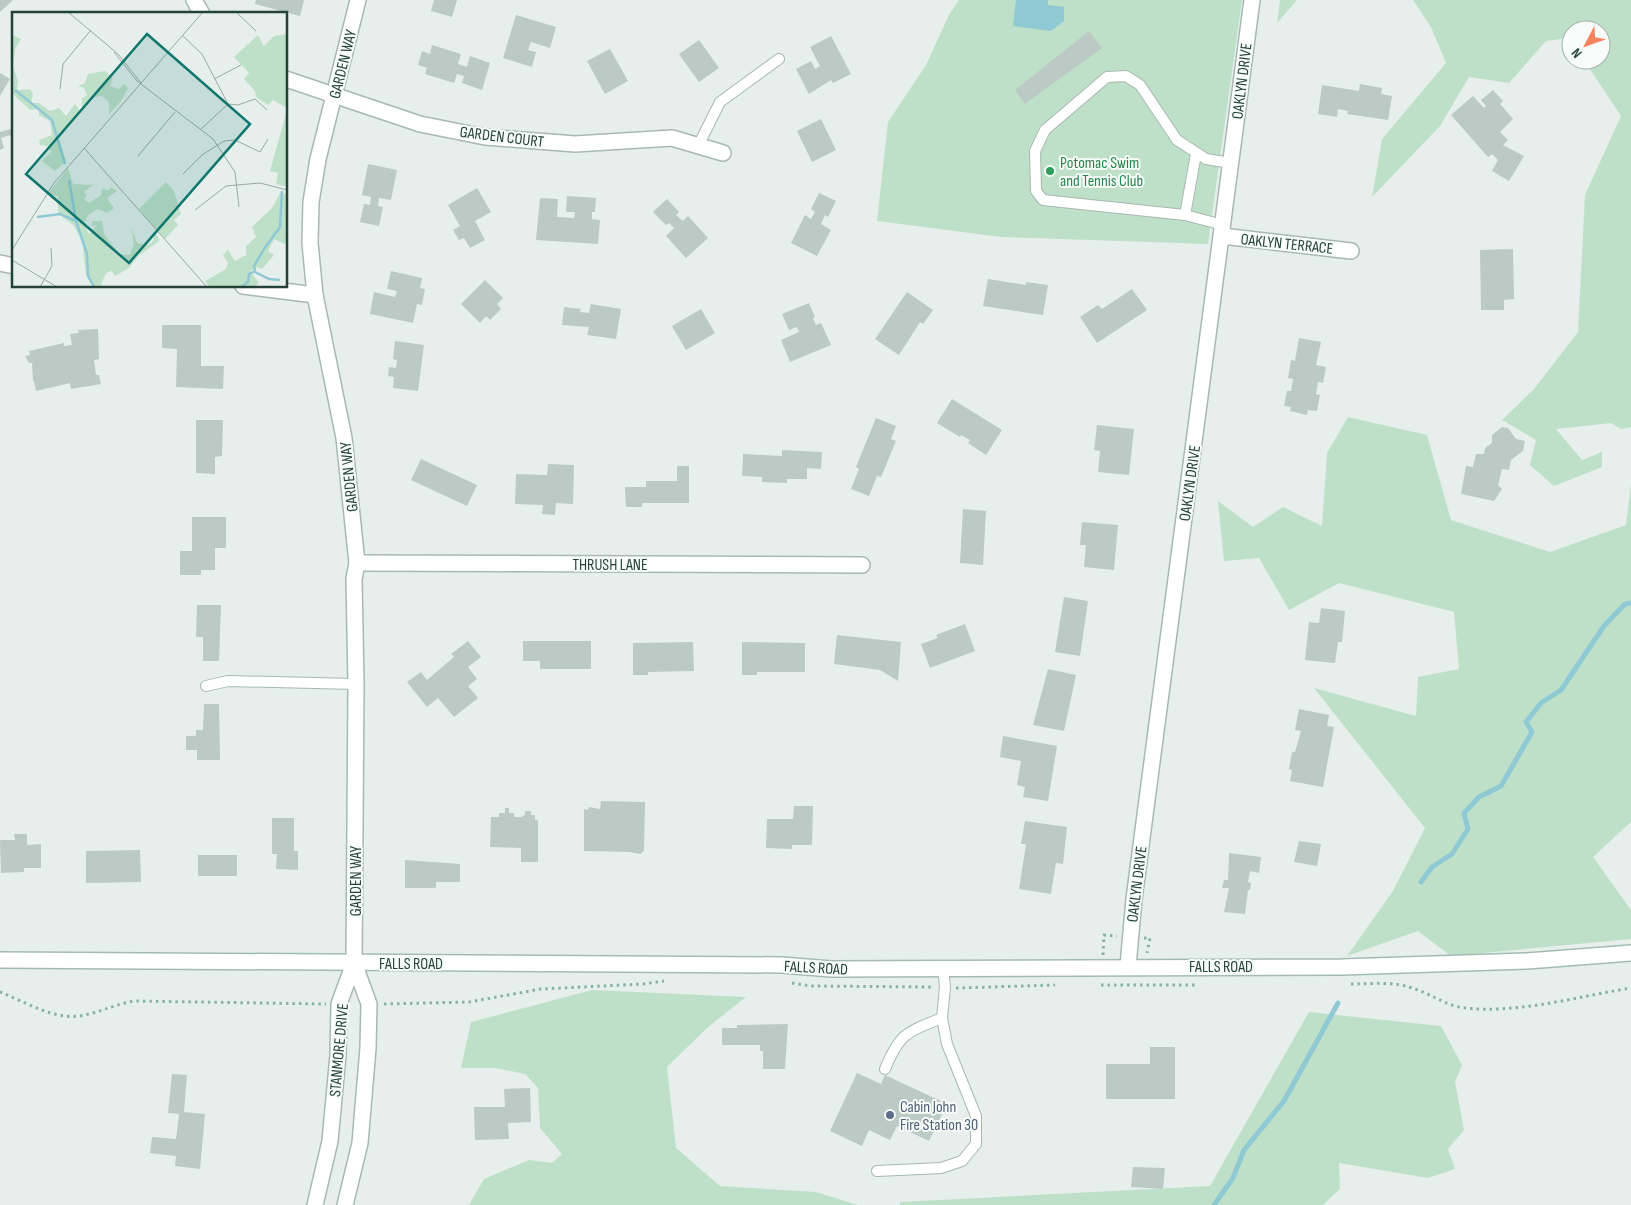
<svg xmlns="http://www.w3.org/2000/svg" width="1631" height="1205" font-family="'Sofia Sans Condensed',sans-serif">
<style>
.green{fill:#bfe0c8}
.water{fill:#8ec9d4}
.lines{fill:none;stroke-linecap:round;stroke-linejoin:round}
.stream{stroke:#8ec9d4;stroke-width:5}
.building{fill:#bbcac4}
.service-casing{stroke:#a8b8b2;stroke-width:12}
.minor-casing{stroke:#a8b8b2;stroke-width:18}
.tertiary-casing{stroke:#a8b8b2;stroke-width:18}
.secondary-casing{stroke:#a4bbb3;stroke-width:18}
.path{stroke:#86b3a5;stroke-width:3;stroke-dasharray:2.5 4;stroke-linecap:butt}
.service{stroke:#fff;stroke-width:10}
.minor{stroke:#fff;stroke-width:15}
.tertiary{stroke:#fff;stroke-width:15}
.secondary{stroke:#fff;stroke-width:15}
.leisure-dot{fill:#2e9e5b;stroke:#f7fbf9;stroke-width:2}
.service-dot{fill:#5c6f8a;stroke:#f7fbf9;stroke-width:2}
.labels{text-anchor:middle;stroke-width:4;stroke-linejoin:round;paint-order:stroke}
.street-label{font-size:16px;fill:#24423a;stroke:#f7fbf9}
.leisure-label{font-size:16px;fill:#27864d;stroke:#f7fbf9;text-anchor:start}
.service-label{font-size:16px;fill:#4e5e75;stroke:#f7fbf9;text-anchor:start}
.inset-river{fill:none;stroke:#8ec9d4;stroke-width:2.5}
.inset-road{fill:none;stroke:#98aaa4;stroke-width:1}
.view{fill:#0f766e;fill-opacity:0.15;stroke:#0f766e;stroke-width:2.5}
.inset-edge{fill:none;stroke:#24423a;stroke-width:2.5}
</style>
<rect width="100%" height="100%" fill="#e6efeb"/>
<g class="green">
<polygon points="959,0 1242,0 1208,244 1001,237 877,221 888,122 926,65 949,15"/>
<polygon points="1280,0 1297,0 1277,23"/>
<polygon points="1413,0 1631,0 1631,427 1621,429 1611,423 1556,429 1582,460 1602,452 1602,467 1554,486 1530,465 1536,440 1502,420 1534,389 1578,332 1585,195 1621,116 1584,60 1601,60 1601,30 1571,30 1571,40 1569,38 1546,41 1509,83 1469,77 1440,126 1372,197 1382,139 1446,63 1431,27"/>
<polygon points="1348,417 1427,435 1451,520 1550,552 1626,525 1631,485 1631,822 1593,857 1631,910 1631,939 1451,956 1418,931 1347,956 1393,891 1425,828 1314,688 1416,716 1418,677 1459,669 1454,612 1339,583 1289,610 1259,558 1224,561 1218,501 1253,527 1283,507 1322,526 1327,453"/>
<polygon points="592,990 746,997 708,1027 667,1067 676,1148 720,1186 816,1192 858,1205 469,1205 484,1179 529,1160 552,1163 562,1154 540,1128 538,1088 525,1074 495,1068 461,1068 471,1022"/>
<polygon points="1309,1012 1441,1026 1462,1065 1455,1082 1464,1130 1448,1149 1455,1169 1428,1178 1339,1163 1340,1189 1323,1205 900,1205 900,1202 1210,1186"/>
</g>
<polygon class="water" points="1016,0 1048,0 1048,5 1064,7 1064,21 1051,31 1013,26"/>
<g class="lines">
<g class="stream">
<polyline points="1421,882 1432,867 1452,854 1468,829 1464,813 1479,797 1501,786 1532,732 1526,722 1541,703 1561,690 1604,626 1625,604 1631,603"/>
<polyline points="1214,1205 1233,1178 1244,1150 1284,1101 1338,1003"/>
</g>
</g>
<g class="building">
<polygon points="0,0 13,0 0,12"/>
<polygon points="256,0 304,0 300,16 255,4"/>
<polygon points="434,0 457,0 452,17 431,11"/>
<polygon points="516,15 556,27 550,48 531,42 528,50 536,52 532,67 503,58"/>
<polygon points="1089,31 1102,48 1025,104 1015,90"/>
<polygon points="831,36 851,74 833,83 831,80 809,94 796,69 811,61 815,69 820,66 810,47"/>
<polygon points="699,40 719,68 699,82 679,54"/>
<polygon points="432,45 461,54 458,64 467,67 470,56 490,63 482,90 462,83 464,76 457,74 454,83 425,74 427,68 418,65 422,51 430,54"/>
<polygon points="610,49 628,81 605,94 587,61"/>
<polygon points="0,73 10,79 0,96"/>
<polygon points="1360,84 1382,88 1381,94 1392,96 1388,120 1347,114 1348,111 1338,109 1337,117 1318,114 1322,85 1359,91"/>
<polygon points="1493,90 1503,101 1500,104 1513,119 1500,132 1508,140 1503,145 1524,156 1509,181 1492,171 1498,160 1492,154 1488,157 1451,115 1473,96 1484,108 1486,106 1481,100"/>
<polygon points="821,119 836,150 812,162 797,131"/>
<polygon points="14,128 14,145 10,135 1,138 4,148 0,150 0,132"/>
<polygon points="368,164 397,170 391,200 379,198 378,206 383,207 379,226 360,222 364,204 370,205 371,197 362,195"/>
<polygon points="477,188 491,212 475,221 485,240 470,248 464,238 459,240 453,230 460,226 448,205"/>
<polygon points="819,193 836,201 828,217 825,215 821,224 831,230 817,256 791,243 805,215 811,219 815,212 811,209"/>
<polygon points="567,196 596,198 595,212 592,212 592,219 600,220 598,244 536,240 540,198 558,199 557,217 574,218 575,212 566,212"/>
<polygon points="667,199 679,212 676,215 683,221 688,216 708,238 686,258 666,236 674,228 669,223 666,225 653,212"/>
<polygon points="1513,249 1514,299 1504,300 1504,310 1481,310 1480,250"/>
<polygon points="391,271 422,278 420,288 425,289 422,305 417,304 413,323 370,314 374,292 395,297 397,291 387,289"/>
<polygon points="988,279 1026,285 1026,282 1048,285 1043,315 983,306"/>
<polygon points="485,280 503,298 497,304 501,309 490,320 486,316 480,323 461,304"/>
<polygon points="1132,289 1147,310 1097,343 1080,317 1098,305 1102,309"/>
<polygon points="907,292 933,310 923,324 920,322 899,355 875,339"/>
<polygon points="809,303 815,317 813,318 816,325 821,323 831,345 790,362 781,340 799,332 797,327 789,330 782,314"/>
<polygon points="591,304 621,309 616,339 587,335 589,327 562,325 564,307 581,309 580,312 589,313"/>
<polygon points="701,309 715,333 686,350 672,326"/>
<polygon points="162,325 201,325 201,366 224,366 223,389 176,387 177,349 162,348"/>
<polygon points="98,329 99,359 94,360 96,375 99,375 101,384 71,389 70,383 36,391 34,381 33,381 32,363 29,363 25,356 30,355 29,351 64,343 64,346 72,345 70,334 79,333 78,330"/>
<polygon points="1299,338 1321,342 1316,365 1326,367 1323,383 1318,382 1316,394 1320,395 1317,411 1308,410 1307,415 1290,411 1291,407 1284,406 1287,391 1291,391 1293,379 1288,378 1291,360 1295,361"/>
<polygon points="395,341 424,345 418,391 393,388 394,377 388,376 389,367 396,368 397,360 393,359"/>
<polygon points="952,399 1002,430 986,455 968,443 970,440 961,435 960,437 937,423"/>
<polygon points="876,418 896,426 891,439 896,441 881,477 877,476 869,496 851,489 859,469 856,467"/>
<polygon points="196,420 223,420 222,456 215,457 215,474 196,473"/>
<polygon points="1097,425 1134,429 1129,475 1098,472 1100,451 1094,450"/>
<polygon points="1502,427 1508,428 1516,439 1525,441 1523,451 1511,460 1509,470 1502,469 1498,485 1502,489 1494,501 1461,494 1466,466 1473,467 1476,454 1484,454 1485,448 1492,443 1492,435"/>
<polygon points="782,450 822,452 821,469 807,468 807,479 787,479 787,483 762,482 762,477 742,476 743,454 782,456"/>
<polygon points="421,459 477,485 467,506 411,480"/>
<polygon points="548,464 574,465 573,504 556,503 555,515 542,514 543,505 515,504 516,474 547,475"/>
<polygon points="677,466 689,466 689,503 642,503 642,507 626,507 625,487 646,487 646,481 677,481"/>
<polygon points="963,509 986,511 983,565 960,563"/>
<polygon points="192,517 226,517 226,548 215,548 215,570 201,570 201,575 180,575 180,551 192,551"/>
<polygon points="1082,522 1118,525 1114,570 1084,567 1086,545 1080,545"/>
<polygon points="1064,597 1088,601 1080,656 1055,652"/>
<polygon points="197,605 221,605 219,661 203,661 203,637 196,637"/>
<polygon points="1321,608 1345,611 1342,642 1338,642 1335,663 1305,660 1309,622 1319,623"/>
<polygon points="965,624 975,651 930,668 921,644 938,638 936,635"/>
<polygon points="837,635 901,642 898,681 880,670 834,664"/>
<polygon points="468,641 481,657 468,667 477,679 468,686 478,698 454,717 438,698 427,707 407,682 421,672 427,680 454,657 451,654"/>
<polygon points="523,641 591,641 591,669 540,669 540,661 523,661"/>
<polygon points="693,642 694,671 648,672 648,675 633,675 633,643"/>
<polygon points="742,642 805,643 805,672 757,672 757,675 742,675"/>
<polygon points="1048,669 1076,675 1064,731 1033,725"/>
<polygon points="204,704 219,704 220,760 197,760 197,750 186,750 186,736 196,736 196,730 203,730"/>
<polygon points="1299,709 1329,715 1327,726 1334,727 1323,787 1290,781 1292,770 1289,769 1292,752 1295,752 1301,731 1295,730"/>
<polygon points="1003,736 1057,746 1048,801 1023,797 1025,787 1017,785 1021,761 1000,757"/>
<polygon points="601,801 645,802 644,851 640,854 630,852 584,851 584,809 588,810 589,807 600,809"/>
<polygon points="794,806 813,806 812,845 792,845 792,849 766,848 767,819 793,819"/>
<polygon points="505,808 509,808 509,813 514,813 514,817 521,817 525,815 525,811 531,811 531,815 535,815 535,820 538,820 538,862 521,862 521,848 490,847 491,817 499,817 499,813 505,813"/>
<polygon points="272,818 294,818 294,851 298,851 298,870 276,869 277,854 272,854"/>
<polygon points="1025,821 1067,827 1063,864 1056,863 1051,894 1019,889 1026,844 1021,844"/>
<polygon points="14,834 27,834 27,845 41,844 41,868 24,868 24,872 1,873 0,840 15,840"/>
<polygon points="1299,841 1321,844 1317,866 1294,862"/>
<polygon points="140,850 141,882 86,883 86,851"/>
<polygon points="1229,853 1261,857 1259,873 1250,871 1248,882 1251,883 1250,890 1248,890 1245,914 1224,912 1229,888 1222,888 1224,880 1228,880"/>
<rect x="198" y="855" width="39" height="21"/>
<polygon points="405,860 460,864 460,882 436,882 436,888 405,888"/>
<polygon points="788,1024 785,1069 763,1069 763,1051 760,1051 760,1045 722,1045 722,1028 737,1028 737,1025"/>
<polygon points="1150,1047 1175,1047 1175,1099 1106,1099 1106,1064 1150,1064"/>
<polygon points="857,1073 881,1084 885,1075 947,1104 929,1141 897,1126 890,1140 869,1130 862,1146 830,1131"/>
<polygon points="172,1074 187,1075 184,1112 205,1114 200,1169 175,1166 176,1156 150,1153 152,1137 176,1139 179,1114 168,1113"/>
<polygon points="530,1088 531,1122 508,1123 509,1139 475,1140 474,1107 505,1107 504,1089"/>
<polygon points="1133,1167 1165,1168 1163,1189 1131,1187"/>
</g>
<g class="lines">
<defs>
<g id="service">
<polyline points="698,146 720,102 779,59"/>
<polyline points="1185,215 1196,154"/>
<polyline points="1223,225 1185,215 1043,200 1036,191 1035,151 1045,130 1107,77 1126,76 1140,85 1177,140 1206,159 1231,163"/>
<polyline points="206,686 228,681 356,684"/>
<path d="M885 1069C900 1033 907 1032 942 1018"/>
<polyline points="877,1171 941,1168 962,1161 976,1144 976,1116 947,1044 942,1018 945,987 943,968"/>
</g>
<g id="minor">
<polyline points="194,0 202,14"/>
<polyline points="286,79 420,124 485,137 575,144 672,138 723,153"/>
<polyline points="1222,236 1351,251"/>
<polyline points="0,263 14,266"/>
<polyline points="243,286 315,295"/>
<polyline points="357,563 862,565"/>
<polyline points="315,1205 330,1141 338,1055 339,1004 354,963 356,684 354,579 357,563 344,438 315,295 310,243 311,202 318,159 358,0"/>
<polyline points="345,1205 360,1143 368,1048 369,1004 354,963"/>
</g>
<polyline id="tertiary" points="1128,966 1134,899 1252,0"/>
<polyline id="secondary" points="0,960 782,965 831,969 1342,967 1527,961 1631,953"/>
</defs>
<use href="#service" class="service-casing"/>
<use href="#minor" class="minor-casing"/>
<use href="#tertiary" class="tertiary-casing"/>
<use href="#secondary" class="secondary-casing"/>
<g class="path">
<polyline points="1144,938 1150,938 1147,953"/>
<polyline points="1103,955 1104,935 1117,936"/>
<polyline points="792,983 810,986 933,987"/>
<path d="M1351 984C1371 984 1393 981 1412 988 1430 993 1446 1006 1465 1008 1518 1014 1580 996 1631 988"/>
<polyline points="1101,985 1195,985"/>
<polyline points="956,988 1055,985"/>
<path d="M0 992C26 1002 56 1022 85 1015 102 1011 117 1004 134 1001L326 1004"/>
<polyline points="384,1004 469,1002 541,989 643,984 664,981"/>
</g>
<use href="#service" class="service"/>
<use href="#minor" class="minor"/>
<use href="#tertiary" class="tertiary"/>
<use href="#secondary" class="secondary"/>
</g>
<circle class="leisure-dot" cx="1050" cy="171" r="5"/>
<circle class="service-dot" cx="890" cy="1115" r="5"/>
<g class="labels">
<g class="street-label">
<text transform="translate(342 64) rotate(-76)" y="6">GARDEN WAY</text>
<text transform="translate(1241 81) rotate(-83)" y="6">OAKLYN DRIVE</text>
<text transform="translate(502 136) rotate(7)" y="6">GARDEN COURT</text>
<text transform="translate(1287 243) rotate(6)" y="6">OAKLYN TERRACE</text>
<text transform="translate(348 477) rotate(-96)" y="6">GARDEN WAY</text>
<text transform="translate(1189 483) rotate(-82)" y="6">OAKLYN DRIVE</text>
<text x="610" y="570">THRUSH LANE</text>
<text transform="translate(355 881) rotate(-90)" y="6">GARDEN WAY</text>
<text transform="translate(1136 884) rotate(-83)" y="6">OAKLYN DRIVE</text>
<text x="411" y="969">FALLS ROAD</text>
<text x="1221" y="972">FALLS ROAD</text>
<text transform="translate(816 967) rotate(3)" y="6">FALLS ROAD</text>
<text transform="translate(338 1050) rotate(-85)" y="6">STANMORE DRIVE</text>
</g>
<g class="leisure-label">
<text x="1060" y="168">Potomac Swim<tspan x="1060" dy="18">and Tennis Club</tspan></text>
</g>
<g class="service-label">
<text x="900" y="1112">Cabin John<tspan x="900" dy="18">Fire Station 30</tspan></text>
</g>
</g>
<g transform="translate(12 12)">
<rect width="275" height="275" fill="#e6efeb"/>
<path d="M275 22V96L261 88 256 93 244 85 243 79 232 67 237 61 222 45 246 23 252 34 262 24ZM0 23 9 27 3 37 1 54 6 69 5 78 18 77 21 82 19 91H27L38 99 47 96 54 104 63 92 68 99 47 127 54 149 43 159 30 149 39 140 36 134 28 133 27 128 40 123 38 109 27 103V97L18 98 0 81ZM93 59 101 66 98 74 107 77 112 72 116 76 109 89 97 102V90L90 84 83 85 70 96V86L75 84 72 76 66 74 73 71 76 62ZM275 98V175L264 172 266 161 258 159ZM56 156 61 172 81 173 72 180 75 183 72 187 77 191 89 183 90 177 97 178 99 175 105 179 95 186 102 196 95 201 86 197 76 203 72 212 77 222 85 213 79 214 81 209H90L92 222 107 242 118 243 122 232 119 215 125 231 136 233 142 228 141 219 146 225 147 229 126 244 117 256 103 264 100 259 94 261 88 275H82L74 263 70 228 62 214 46 201V184L35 183ZM154 170 162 179 169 202 162 208 166 213 153 227 127 197ZM268 181 275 182V233L262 227 256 239 262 243 250 257 245 255 238 259 247 271 242 275H198L193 269 214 257 216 251 211 243 216 238 223 249 234 243V234L244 225 240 215 260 196Z" fill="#bfe0c8"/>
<path class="inset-river" d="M3 78 40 108 53 152M57 168 64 209M25 205 48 202 64 209 75 242 76 264 82 275M243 260 257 267 268 268M229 275 236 270 237 262 243 259 242 254 252 237 268 215 270 179"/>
<path class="inset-road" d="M56 0 106 42 129 71M224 0 244 19M171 24 190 42 216 92M102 40 125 69 201 127 223 160 227 195M202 67 229 53M48 77 51 52 79 18M189 117 216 92 226 93 243 87 255 98M72 136 195 275M126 144 163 100M171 162 190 143 212 129 223 128 248 140 256 127M183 198 214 174 248 171 275 178M0 238 42 171 191 0M0 248 45 275M28 275 40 254 39 236"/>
<path class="view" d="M135 22 238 112 117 251 14 162Z"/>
<rect width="275" height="275" class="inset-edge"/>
</g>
<g transform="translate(1586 45) rotate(229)"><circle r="24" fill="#f7fbf9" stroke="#a3b1ad"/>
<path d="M0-4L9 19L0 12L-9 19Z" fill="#f4845f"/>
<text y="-8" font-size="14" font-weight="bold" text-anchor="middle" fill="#24423a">N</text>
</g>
</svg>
